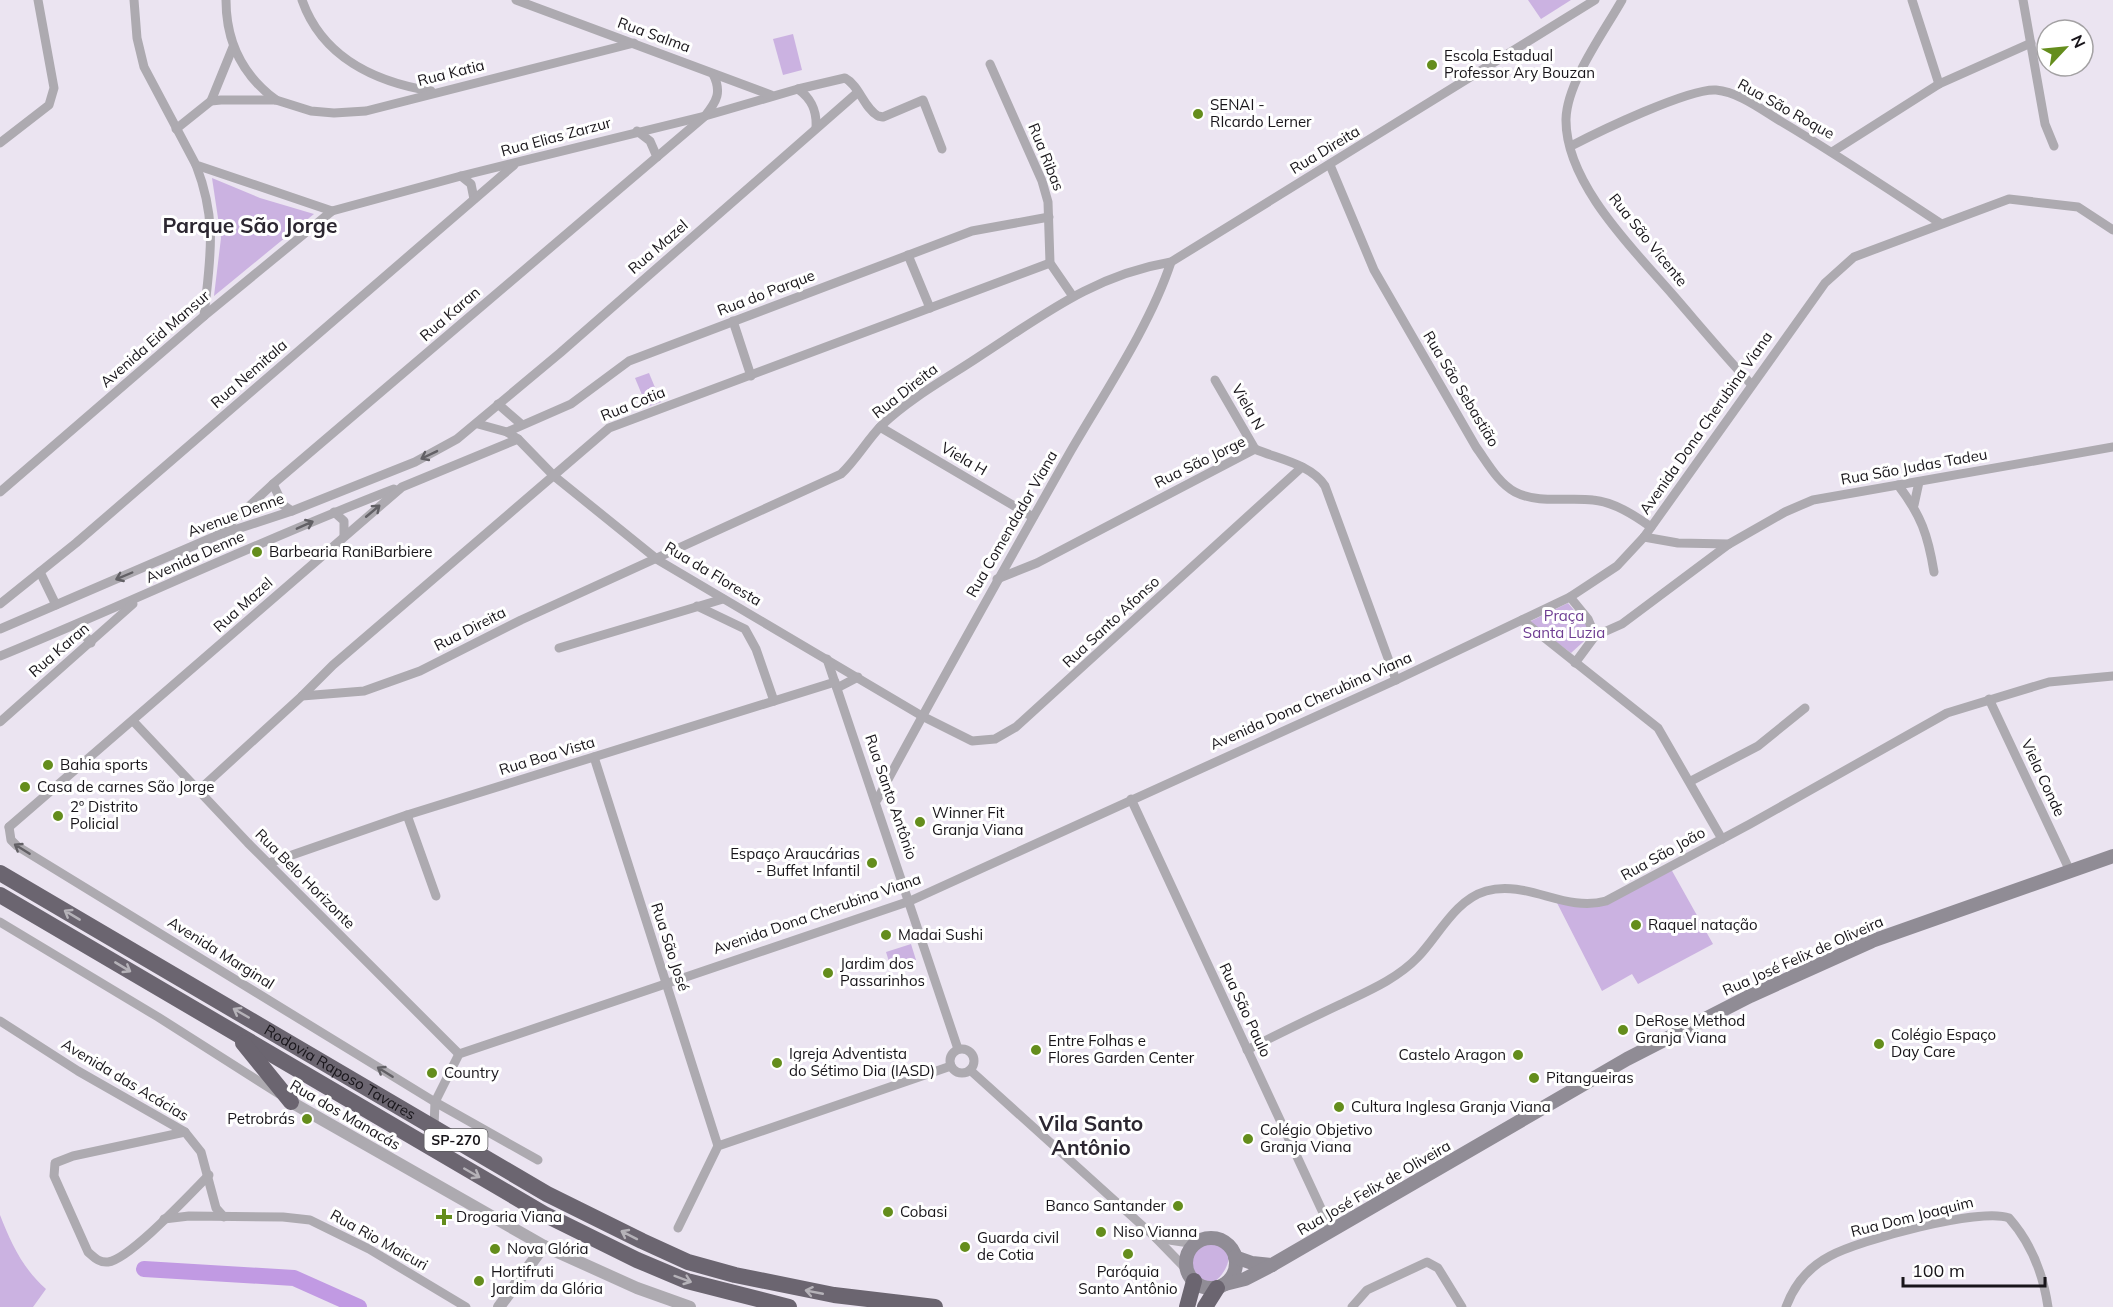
<svg xmlns="http://www.w3.org/2000/svg" width="2113" height="1307" font-family="Mulish,sans-serif">
<style>
.green{fill:#cbb2e1}
.lines{fill:none;stroke-linecap:round;stroke-linejoin:round}
.river{stroke:#c19ae3;stroke-width:16}
.minor{stroke:#adaab0;stroke-width:9}
.tertiary{stroke:#adaab0;stroke-width:12}
.secondary{stroke:#908c95;stroke-width:14}
.motorway{stroke:#6b6570;stroke-width:16}
.oneway{stroke:#626065}
.oneway2{stroke:#b5b2b8}
.poi-dot{fill:#648d1c;stroke:#fff;stroke-width:2}
.labels{text-anchor:middle;stroke-width:6;stroke-linejoin:round;paint-order:stroke}
.shield{fill:#fff;stroke:#5d5b5f;stroke-width:1.5}
.shield-label{font-size:14px;font-weight:bold;fill:#18151a}
.street-label{font-size:15px;fill:#18151a;stroke:#fff}
.poi-label{font-size:15px;fill:#18151a;stroke:#fff;text-anchor:start}
.park-label{font-size:15px;fill:#6e3d92;stroke:#fff}
.district-label{font-size:21px;font-weight:bold;fill:#2c2731;stroke:#fff}
</style>
<rect width="100%" height="100%" fill="#ebe4f1"/>
<g class="green">
<polygon points="1528,0 1571,0 1541,19"/>
<polygon points="793,34 802,70 783,75 773,39"/>
<polygon points="212,178 260,198 314,214 214,296 221,238"/>
<polygon points="649,373 661,402 647,407 635,378"/>
<polygon points="1568,603 1593,633 1571,653 1529,622"/>
<polygon points="1671,869 1713,944 1638,984 1632,974 1602,991 1555,899 1583,907"/>
<polygon points="911,944 916,960 891,968 886,952"/>
<path d="M0 1215C11 1243 23 1269 46 1289L33 1307H0Z"/>
<path d="M1209 1240C1241 1244 1229 1275 1208 1286 1185 1277 1182 1244 1209 1240Z"/>
</g>
<g class="lines">
<polyline class="river" points="144,1269 294,1278 359,1307"/>
<g class="minor">
<path d="M134 0 137 38 144 67 196 165 332 211 461 176 705 116 798 89C812 99 817 111 816 128"/>
<path d="M226 0C226 42 242 75 276 100"/>
<path d="M302 0C322 57 375 82 431 91"/>
<polyline points="516,0 771,95"/>
<path d="M1622 0C1604 32 1567 82 1566 119 1565 183 1634 250 1673 295 1699 325 1724 355 1751 384"/>
<polyline points="1912,0 1939,84"/>
<polyline points="2023,0 2045,124 2054,146"/>
<polyline points="990,64 1042,181 1048,202 1050,263 1072,295"/>
<path d="M798 89 845 78C860 86 863 107 878 116L883 117 923 100 942 149"/>
<polyline points="211,101 233,47"/>
<polyline points="176,129 211,101 221,100 276,100 311,111 334,113 366,111 634,43"/>
<polyline points="637,131 650,141 657,157"/>
<polyline points="0,143 49,105 54,88 38,0"/>
<path d="M1571 146C1598 132 1689 88 1716 90 1739 92 1762 110 1782 122 1836 154 1888 189 1940 223"/>
<polyline points="1832,152 1939,84 2031,43"/>
<path d="M196 165C218 222 210 257 204 316"/>
<path d="M1330 165 1374 270 1476 447C1487 462 1498 483 1515 492 1538 504 1569 497 1593 500 1614 502 1634 515 1651 527"/>
<polyline points="461,176 471,184 474,199"/>
<polyline points="908,255 930,308"/>
<polyline points="733,321 751,376"/>
<polyline points="1215,380 1255,449"/>
<polyline points="498,404 521,424"/>
<polyline points="478,424 507,432 518,439 554,476 658,560 922,716 972,741 995,739 1016,727 1302,467"/>
<polyline points="880,427 1033,517"/>
<polyline points="507,432 571,404 629,361 972,231 1049,217"/>
<polyline points="273,484 283,505 292,511"/>
<path d="M1898 485C1921 515 1928 535 1934 572"/>
<polyline points="0,492 204,316 332,211"/>
<polyline points="1914,505 1919,482"/>
<polyline points="334,512 344,521 344,535"/>
<path d="M218 535 273 484 705 116C717 101 722 92 713 74"/>
<polyline points="1644,537 1678,543 1729,544 1785,512 1813,500 2113,447"/>
<polyline points="40,572 56,605"/>
<path d="M997 579 1037 563 1255 449C1278 459 1311 464 1325 486L1396 680"/>
<polyline points="1570,597 1588,619 1595,636 1575,663"/>
<polyline points="0,604 76,543 514,165"/>
<polyline points="697,606 745,629 756,649 774,701"/>
<polyline points="1522,620 1658,728 1722,839"/>
<polyline points="77,625 91,643"/>
<polyline points="0,629 216,536 292,511 415,462 457,439 560,353 857,93"/>
<polyline points="1595,636 1622,624 1729,544"/>
<polyline points="559,648 723,599"/>
<path d="M0 656C132 602 261 540 394 489"/>
<polyline points="827,659 958,1049"/>
<polyline points="837,688 858,677"/>
<polyline points="302,696 333,665 609,428 1050,263"/>
<polyline points="1989,699 2070,871"/>
<polyline points="0,722 133,604"/>
<polyline points="134,722 248,843 459,1054"/>
<polyline points="594,757 718,1146"/>
<polyline points="1691,781 1758,746 1805,708"/>
<path d="M198 791 302 696 364 691 420 671 521 620 841 474C857 459 867 440 882 425 913 396 949 377 983 354 1046 313 1095 275 1171 262L1595 0"/>
<polyline points="1131,799 1332,1232"/>
<path d="M877 800C939 684 1004 569 1069 454 1103 395 1150 326 1171 262"/>
<polyline points="407,815 436,896"/>
<polyline points="9,827 402,487 518,439"/>
<polyline points="9,827 11,840 17,846 435,1102 538,1160"/>
<polyline points="269,863 407,815 835,682"/>
<polyline points="0,922 158,1017 279,1094"/>
<polyline points="0,1021 78,1071 185,1132 201,1152 216,1208 224,1217"/>
<circle cx="962" cy="1061" r="12"/>
<path d="M1247 1050C1278 1034 1309 1019 1341 1004 1368 991 1397 979 1418 957 1439 935 1455 900 1486 891 1527 879 1565 913 1606 901L1750 824 1947 713 2049 682 2113 676"/>
<polyline points="970,1070 1156,1238 1188,1271"/>
<polyline points="434,1127 435,1102 459,1054 910,901 1396,680 1570,597 1617,566 1644,537 1825,283 1854,257 2009,199 2078,207 2113,230"/>
<path d="M185 1132 73 1156 55 1163 54 1176 88 1252C94 1257 99 1263 108 1262 130 1259 191 1193 209 1175"/>
<polyline points="164,1219 189,1216 283,1217 310,1220 369,1249 466,1307"/>
<polyline points="678,1228 718,1146 951,1066"/>
<polyline points="1156,1238 1196,1244"/>
<polyline points="1352,1307 1367,1290 1427,1262 1438,1268 1462,1307"/>
<path d="M1786 1307C1794 1285 1809 1267 1830 1256 1859 1240 1981 1207 2009 1218 2032 1244 2043 1273 2048 1307"/>
</g>
<g class="tertiary">
<polyline points="291,1102 544,1246 637,1288 690,1307"/>
<polyline points="499,1307 544,1246"/>
</g>
<g class="secondary">
<circle cx="1211" cy="1263" r="25"/>
<polyline points="1235,1257 1252,1263 1272,1265"/>
<polyline points="1225,1284 1245,1279 1272,1265 1627,1059 1750,996 1872,941 2113,856"/>
</g>
<g class="motorway">
<path id="s1" d="M0 873 547 1194 642 1241 688 1262 735 1275 834 1295 935 1307"/>
<polyline points="0,895 544,1214 637,1260 687,1281 789,1307"/>
<polyline points="243,1043 291,1102"/>
<polyline points="1187,1307 1194,1281"/>
<polyline points="1205,1307 1217,1288"/>
</g>
</g>
<defs><path id="oneway-shaft" d="M-6 0H5M1.5-3L5.5 0L1.5 3" fill="none" stroke-width="1.6" stroke-linecap="round" stroke-linejoin="round" transform="scale(1.5)"/></defs>
<g class="oneway">
<use href="#oneway-shaft" transform="translate(429 455) rotate(154)"/>
<use href="#oneway-shaft" transform="translate(373 511) rotate(-40)"/>
<use href="#oneway-shaft" transform="translate(305 525) rotate(-24)"/>
<use href="#oneway-shaft" transform="translate(124 576) rotate(157)"/>
<use href="#oneway-shaft" transform="translate(22 849) rotate(-148)"/>
<use href="#oneway-shaft" transform="translate(385 1072) rotate(-148)"/>
</g>
<g class="oneway2">
<use href="#oneway-shaft" transform="translate(72 915) rotate(-149)"/>
<use href="#oneway-shaft" transform="translate(123 967) rotate(31)"/>
<use href="#oneway-shaft" transform="translate(241 1013) rotate(-150)"/>
<use href="#oneway-shaft" transform="translate(472 1173) rotate(30)"/>
<use href="#oneway-shaft" transform="translate(629 1235) rotate(-153)"/>
<use href="#oneway-shaft" transform="translate(683 1279) rotate(20)"/>
<use href="#oneway-shaft" transform="translate(814 1292) rotate(-169)"/>
</g>
<g class="poi-dot">
<circle cx="1432" cy="65" r="6"/>
<circle cx="1198" cy="114" r="6"/>
<circle cx="257" cy="552" r="6"/>
<circle cx="48" cy="765" r="6"/>
<circle cx="25" cy="787" r="6"/>
<circle cx="58" cy="816" r="6"/>
<circle cx="920" cy="822" r="6"/>
<circle cx="872" cy="863" r="6"/>
<circle cx="1636" cy="925" r="6"/>
<circle cx="886" cy="935" r="6"/>
<circle cx="828" cy="973" r="6"/>
<circle cx="1623" cy="1030" r="6"/>
<circle cx="1879" cy="1044" r="6"/>
<circle cx="1036" cy="1050" r="6"/>
<circle cx="1518" cy="1055" r="6"/>
<circle cx="777" cy="1063" r="6"/>
<circle cx="432" cy="1073" r="6"/>
<circle cx="1534" cy="1078" r="6"/>
<circle cx="1339" cy="1107" r="6"/>
<circle cx="307" cy="1119" r="6"/>
<circle cx="1248" cy="1139" r="6"/>
<circle cx="1178" cy="1206" r="6"/>
<circle cx="888" cy="1212" r="6"/>
<path d="M441 1208h6v6h6v6h-6v6h-6v-6h-6v-6h6z"/>
<circle cx="1101" cy="1232" r="6"/>
<circle cx="965" cy="1247" r="6"/>
<circle cx="495" cy="1249" r="6"/>
<circle cx="1128" cy="1254" r="6"/>
<circle cx="479" cy="1281" r="6"/>
</g>
<g class="labels">
<rect class="shield" x="424.5" y="1129" width="63" height="22" rx="4.5"/>
<g class="shield-label">
<text x="456" y="1145">SP-270</text>
</g>
<g class="street-label">
<text transform="translate(654 35) rotate(20)" y="5">Rua Salma</text>
<text transform="translate(451 73) rotate(-14)" y="5">Rua Katia</text>
<text transform="translate(1786 109) rotate(29)" y="5">Rua São Roque</text>
<text transform="translate(556 137) rotate(-15)" y="5">Rua Elias Zarzur</text>
<text transform="translate(1325 150) rotate(-31)" y="5">Rua Direita</text>
<text transform="translate(1046 157) rotate(68)" y="5">Rua Ribas</text>
<text transform="translate(1648 240) rotate(51)" y="5">Rua São Vicente</text>
<text transform="translate(658 247) rotate(-41)" y="5">Rua Mazel</text>
<text transform="translate(766 293) rotate(-21)" y="5">Rua do Parque</text>
<text transform="translate(450 314) rotate(-41)" y="5">Rua Karan</text>
<text transform="translate(155 339) rotate(-41)" y="5">Avenida Eid Mansur</text>
<text transform="translate(249 374) rotate(-41)" y="5">Rua Nemitala</text>
<text transform="translate(1461 389) rotate(59)" y="5">Rua São Sebastião</text>
<text transform="translate(905 391) rotate(-38)" y="5">Rua Direita</text>
<text transform="translate(633 404) rotate(-22)" y="5">Rua Cotia</text>
<text transform="translate(1248 407) rotate(60)" y="5">Viela N</text>
<text transform="translate(1706 423) rotate(-55)" y="5">Avenida Dona Cherubina Viana</text>
<text transform="translate(964 459) rotate(30)" y="5">Viela H</text>
<text transform="translate(1200 462) rotate(-26)" y="5">Rua São Jorge</text>
<text transform="translate(1914 467) rotate(-10)" y="5">Rua São Judas Tadeu</text>
<text transform="translate(236 515) rotate(-20)" y="5">Avenue Denne</text>
<text transform="translate(1012 524) rotate(-60)" y="5">Rua Comendador Viana</text>
<text transform="translate(195 557) rotate(-24)" y="5">Avenida Denne</text>
<text transform="translate(713 574) rotate(31)" y="5">Rua da Floresta</text>
<text transform="translate(243 605) rotate(-42)" y="5">Rua Mazel</text>
<text transform="translate(1111 622) rotate(-43)" y="5">Rua Santo Afonso</text>
<text transform="translate(470 629) rotate(-27)" y="5">Rua Direita</text>
<text transform="translate(59 650) rotate(-41)" y="5">Rua Karan</text>
<text transform="translate(1311 701) rotate(-24)" y="5">Avenida Dona Cherubina Viana</text>
<text transform="translate(547 756) rotate(-17)" y="5">Rua Boa Vista</text>
<text transform="translate(2043 778) rotate(65)" y="5">Viela Conde</text>
<text transform="translate(891 797) rotate(71)" y="5">Rua Santo Antônio</text>
<text transform="translate(1663 854) rotate(-29)" y="5">Rua São João</text>
<text transform="translate(305 879) rotate(45)" y="5">Rua Belo Horizonte</text>
<text transform="translate(817 914) rotate(-19)" y="5">Avenida Dona Cherubina Viana</text>
<text transform="translate(670 947) rotate(72)" y="5">Rua São José</text>
<text transform="translate(221 953) rotate(32)" y="5">Avenida Marginal</text>
<text transform="translate(1803 956) rotate(-24)" y="5">Rua José Felix de Oliveira</text>
<text transform="translate(1245 1010) rotate(65)" y="5">Rua São Paulo</text>
<text dy="5" stroke="none"><textPath href="#s1" startOffset="394">Rodovia Raposo Tavares</textPath></text>
<text transform="translate(125 1080) rotate(31)" y="5">Avenida das Acácias</text>
<text transform="translate(345 1115) rotate(30)" y="5">Rua dos Manacás</text>
<text transform="translate(1374 1188) rotate(-30)" y="5">Rua José Felix de Oliveira</text>
<text transform="translate(1912 1217) rotate(-14)" y="5">Rua Dom Joaquim</text>
<text transform="translate(379 1240) rotate(29)" y="5">Rua Rio Maicuri</text>
</g>
<g class="poi-label">
<text x="1444" y="61">Escola Estadual<tspan x="1444" dy="17">Professor Ary Bouzan</tspan></text>
<text x="1210" y="110">SENAI -<tspan x="1210" dy="17">RIcardo Lerner</tspan></text>
<text x="269" y="557">Barbearia RaniBarbiere</text>
<text x="60" y="770">Bahia sports</text>
<text x="37" y="792">Casa de carnes São Jorge</text>
<text x="70" y="812">2º Distrito<tspan x="70" dy="17">Policial</tspan></text>
<text x="932" y="818">Winner Fit<tspan x="932" dy="17">Granja Viana</tspan></text>
<text x="860" y="859" text-anchor="end">Espaço Araucárias<tspan x="860" dy="17">- Buffet Infantil</tspan></text>
<text x="1648" y="930">Raquel natação</text>
<text x="898" y="940">Madai Sushi</text>
<text x="840" y="969">Jardim dos<tspan x="840" dy="17">Passarinhos</tspan></text>
<text x="1635" y="1026">DeRose Method<tspan x="1635" dy="17">Granja Viana</tspan></text>
<text x="1891" y="1040">Colégio Espaço<tspan x="1891" dy="17">Day Care</tspan></text>
<text x="1048" y="1046">Entre Folhas e<tspan x="1048" dy="17">Flores Garden Center</tspan></text>
<text x="789" y="1059">Igreja Adventista<tspan x="789" dy="17">do Sétimo Dia (IASD)</tspan></text>
<text x="1506" y="1060" text-anchor="end">Castelo Aragon</text>
<text x="444" y="1078">Country</text>
<text x="1546" y="1083">Pitangueiras</text>
<text x="1351" y="1112">Cultura Inglesa Granja Viana</text>
<text x="295" y="1124" text-anchor="end">Petrobrás</text>
<text x="1260" y="1135">Colégio Objetivo<tspan x="1260" dy="17">Granja Viana</tspan></text>
<text x="1166" y="1211" text-anchor="end">Banco Santander</text>
<text x="900" y="1217">Cobasi</text>
<text x="456" y="1222">Drogaria Viana</text>
<text x="1113" y="1237">Niso Vianna</text>
<text x="977" y="1243">Guarda civil<tspan x="977" dy="17">de Cotia</tspan></text>
<text x="507" y="1254">Nova Glória</text>
<text x="491" y="1277">Hortifruti<tspan x="491" dy="17">Jardim da Glória</tspan></text>
<text x="1128" y="1277" text-anchor="middle">Paróquia<tspan x="1128" dy="17">Santo Antônio</tspan></text>
</g>
<g class="park-label">
<text x="1564" y="621">Praça<tspan x="1564" dy="17">Santa Luzia</tspan></text>
</g>
<g class="district-label">
<text x="250" y="233">Parque São Jorge</text>
<text x="1091" y="1131">Vila Santo<tspan x="1091" dy="24">Antônio</tspan></text>
</g>
</g>
<g transform="translate(2065 48) rotate(64)"><circle r="28" fill="#ffffff" stroke="#a3a1a3" stroke-width="1.5"/>
<path d="M0-4.5L10 22L0 15L-10 22Z" fill="#648d1c"/>
<text y="-9" font-size="16" font-weight="bold" text-anchor="middle" fill="#18151a">N</text>
</g>
<path d="M1903 1277v9h142v-9" fill="none" stroke="#18151a" stroke-width="3"/>
<text x="1912" y="1277" font-size="18" fill="#18151a" stroke="#ffffff" stroke-width="4.5" paint-order="stroke">100 m</text>
</svg>
